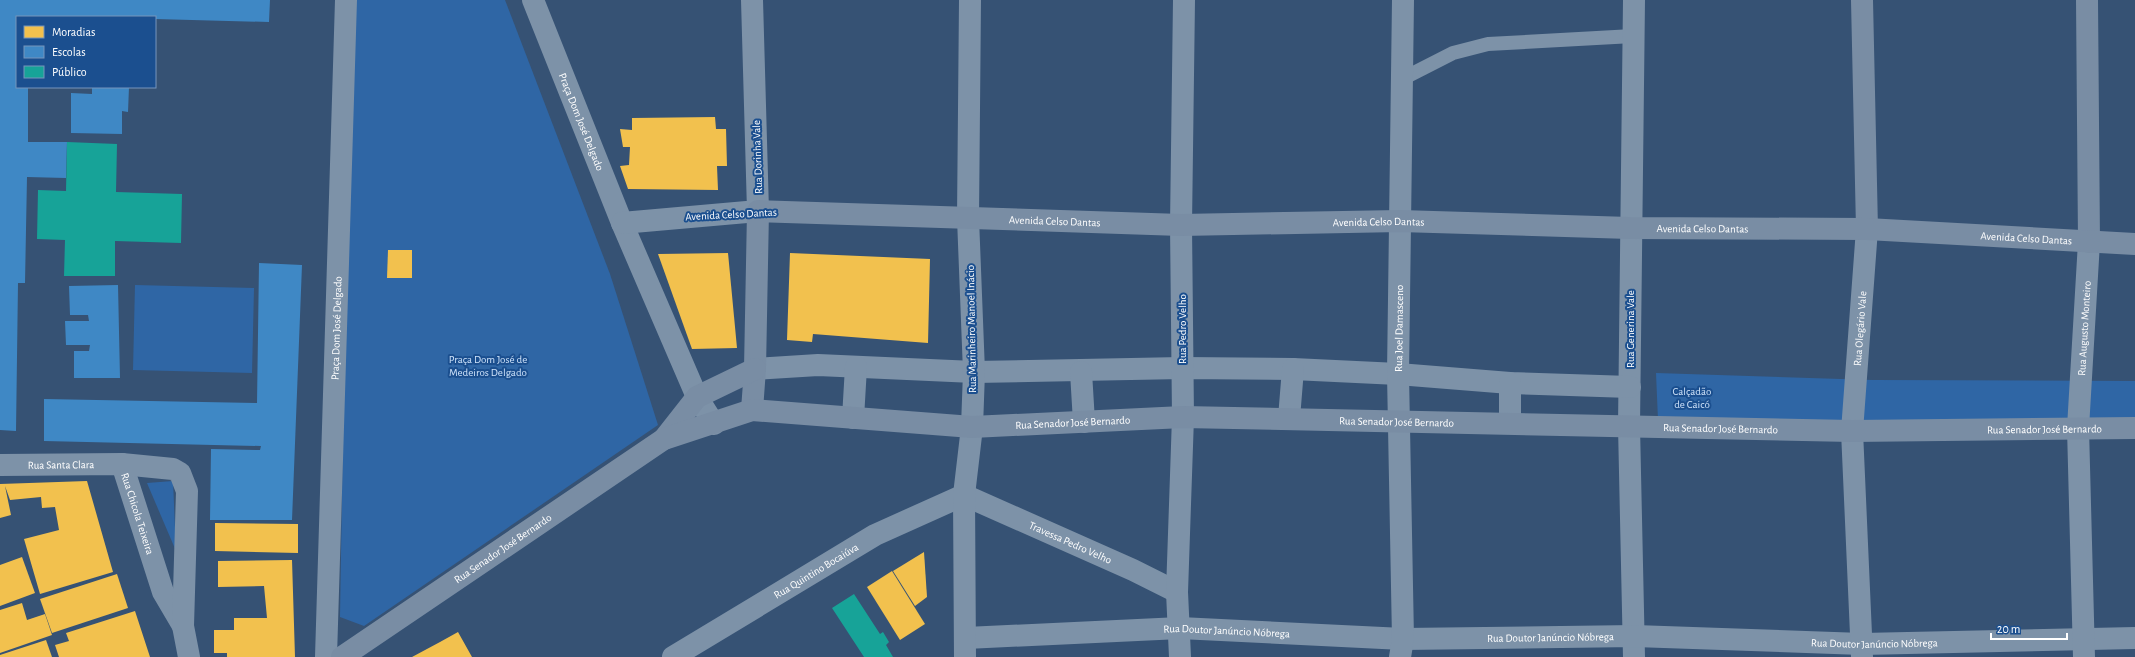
<svg xmlns="http://www.w3.org/2000/svg" width="2135" height="657" font-family="'Alegreya Sans',sans-serif">
<style>
.green{fill:#2f66a5}
.homes{fill:#f2c14e}
.schools{fill:#3f88c5}
.public{fill:#17a398}
.lines{fill:none;stroke-linecap:round;stroke-linejoin:round}
.lane{stroke:#7d92a8;stroke-width:14}
.street{stroke:#7d92a8;stroke-width:22}
.secondary{stroke:#798da4;stroke-width:22}
.labels{text-anchor:middle;stroke-width:4;stroke-linejoin:round;paint-order:stroke}
.street-label{font-size:11px;fill:#fff;stroke:#1b4f8f}
.park-label{font-size:11px;fill:#cfe3fa;stroke:#1b4f8f}
</style>
<rect width="100%" height="100%" fill="#365274"/>
<g class="green">
<polygon points="350,0 505,0 610,274 658,425 364,626 340,617"/>
<polygon points="135,285 254,288 252,373 133,370"/>
<polygon points="1656,373 1873,380 2135,381 2135,425 1658,420"/>
<polygon points="173,481 176,551 147,483"/>
</g>
<g class="homes">
<polygon points="715,117 716,129 726,129 727,166 717,166 718,190 628,189 620,166 629,165 630,147 623,147 620,129 632,130 632,118"/>
<polygon points="388,250 412,250 412,278 387,278"/>
<polygon points="728,253 737,348 692,349 658,254"/>
<polygon points="790,253 930,259 928,343 813,334 812,342 787,340"/>
<polygon points="87,481 113,572 40,594 24,539 59,530 55,507 42,508 41,497 10,500 5,486 11,515 0,518 0,484"/>
<polygon points="215,523 298,524 298,553 215,551"/>
<polygon points="924,552 927,597 915,606 893,571"/>
<polygon points="22,557 35,593 0,606 0,565"/>
<polygon points="292,560 295,657 227,657 227,653 214,653 214,630 234,630 234,618 267,618 264,586 218,587 218,561"/>
<polygon points="892,571 925,624 900,640 867,587"/>
<polygon points="117,574 128,608 52,633 40,599"/>
<polygon points="22,603 27,620 45,614 52,635 0,653 0,610"/>
<polygon points="135,611 150,657 59,657 55,645 69,641 66,633"/>
<polygon points="458,632 472,657 412,657 440,642"/>
<polygon points="46,640 52,657 0,657 0,655"/>
</g>
<g class="schools">
<polygon points="0,0 270,0 269,22 155,19 155,17 17,17 17,87 28,87 28,142 67,142 66,178 27,177 25,283 18,283 16,431 0,430"/>
<polygon points="92,87 129,87 128,112 122,111 122,134 71,133 71,93 92,94"/>
<polygon points="259,263 302,265 292,520 210,520 211,449 260,450 261,446 44,441 44,399 257,403"/>
<polygon points="118,285 120,378 74,378 74,351 89,351 90,345 66,345 65,321 89,321 88,315 70,315 69,286"/>
</g>
<g class="public">
<polygon points="67,142 117,144 116,192 182,194 181,243 115,241 115,276 64,276 65,240 37,239 38,190 66,191"/>
<polygon points="854,594 880,634 883,632 889,642 886,645 893,657 864,657 832,608"/>
</g>
<g class="lines">
<polyline class="lane" points="1402,79 1453,53 1488,44 1633,36"/>
<g class="street">
<path id="s1" d="M533 0 622 223 697 397 714 424"/>
<polyline points="1634,0 1629,426 1634,657"/>
<polyline points="622,223 758,211 752,0"/>
<polyline points="755,369 818,365 974,372 1182,368 1293,369 1398,374 1510,383 1630,387"/>
<polyline points="1081,372 1084,422"/>
<polyline points="853,418 856,367"/>
<polyline points="1289,418 1293,369"/>
<polyline points="1510,423 1510,383"/>
<path id="s2" d="M122 464 163 592 183 626"/>
<path id="s3" d="M0 465 122 464 173 469 180 473 187 491 183 626 189 657"/>
<path id="s4" d="M966 638 1180 628 1403 639 1635 636 1862 644 2135 638"/>
<path id="s5" d="M326 657 346 0"/>
<path id="s6" d="M673 657 875 535 964 495 1133 570 1177 592"/>
<polyline points="965,657 964,495 972,427 974,372 968,218 970,0"/>
<polyline points="1180,657 1177,592 1183,417 1181,225 1184,0"/>
<path id="s7" d="M1400 657 1403 639 1398 374 1403 0"/>
<path id="s8" d="M1862 657 1852 431 1867 229"/>
<path id="s9" d="M2084 657 2078 428 2089 242"/>
</g>
<g class="secondary">
<polyline points="1862,0 1867,229"/>
<polyline points="2087,0 2089,242"/>
<path id="s10" d="M752 410 755 369 758 211 1181 225 1400 221 1630 228 1867 229 2135 244"/>
<polyline points="664,439 697,397 755,369"/>
<path id="s11" d="M342 657 664 439 752 410 972 427 1183 417 1852 431 2135 428"/>
</g>
</g>
<g class="labels">
<g class="street-label">
<text dy="4" stroke="none"><textPath href="#s1" startOffset="131">Praça Dom José Delgado</textPath></text>
<text transform="translate(757 157) rotate(-92)" y="4">Rua Dorinha Vale</text>
<text transform="translate(731 214) rotate(-3)" y="4">Avenida Celso Dantas</text>
<text dy="4" stroke="none"><textPath href="#s10" startOffset="496">Avenida Celso Dantas</textPath></text>
<text dy="4" stroke="none"><textPath href="#s10" startOffset="820">Avenida Celso Dantas</textPath></text>
<text dy="4" stroke="none"><textPath href="#s10" startOffset="1144">Avenida Celso Dantas</textPath></text>
<text dy="4" stroke="none"><textPath href="#s10" startOffset="1468">Avenida Celso Dantas</textPath></text>
<text dy="4" stroke="none"><textPath href="#s5" startOffset="329">Praça Dom José Delgado</textPath></text>
<text transform="translate(971 329) rotate(-91)" y="4">Rua Marinheiro Manoel Inácio</text>
<text transform="translate(1182 329) rotate(-90)" y="4">Rua Pedro Velho</text>
<text dy="4" stroke="none"><textPath href="#s7" startOffset="329">Rua Joel Damasceno</textPath></text>
<text transform="translate(1630 329) rotate(-90)" y="4">Rua Generina Vale</text>
<text dy="4" stroke="none"><textPath href="#s8" startOffset="329">Rua Olegário Vale</textPath></text>
<text dy="4" stroke="none"><textPath href="#s9" startOffset="329">Rua Augusto Monteiro</textPath></text>
<text dy="4" stroke="none"><textPath href="#s11" startOffset="1127">Rua Senador José Bernardo</textPath></text>
<text dy="4" stroke="none"><textPath href="#s11" startOffset="803">Rua Senador José Bernardo</textPath></text>
<text dy="4" stroke="none"><textPath href="#s11" startOffset="1451">Rua Senador José Bernardo</textPath></text>
<text dy="4" stroke="none"><textPath href="#s11" startOffset="1775">Rua Senador José Bernardo</textPath></text>
<text dy="4" stroke="none"><textPath href="#s3" startOffset="61">Rua Santa Clara</textPath></text>
<text dy="4" stroke="none"><textPath href="#s2" startOffset="52">Rua Chicola Teixeira</textPath></text>
<text dy="4" stroke="none"><textPath href="#s6" startOffset="450">Travessa Pedro Velho</textPath></text>
<text dy="4" stroke="none"><textPath href="#s11" startOffset="194">Rua Senador José Bernardo</textPath></text>
<text dy="4" stroke="none"><textPath href="#s6" startOffset="167">Rua Quintino Bocaiúva</textPath></text>
<text dy="4" stroke="none"><textPath href="#s4" startOffset="261">Rua Doutor Janúncio Nóbrega</textPath></text>
<text dy="4" stroke="none"><textPath href="#s4" startOffset="585">Rua Doutor Janúncio Nóbrega</textPath></text>
<text dy="4" stroke="none"><textPath href="#s4" startOffset="909">Rua Doutor Janúncio Nóbrega</textPath></text>
</g>
<g class="park-label">
<text x="488" y="363">Praça Dom José de<tspan x="488" dy="13">Medeiros Delgado</tspan></text>
<text x="1692" y="395">Calçadão<tspan x="1692" dy="13">de Caicó</tspan></text>
</g>
</g>
<rect x="16" y="16" width="140" height="72" fill="#1b4f8f" stroke="#7695bc"/>
<rect x="24" y="26" width="20" height="12" fill="#f2c14e" stroke="#7695bc"/>
<text x="52" y="36" font-size="12" fill="#ffffff">Moradias</text>
<rect x="24" y="46" width="20" height="12" fill="#3f88c5" stroke="#7695bc"/>
<text x="52" y="56" font-size="12" fill="#ffffff">Escolas</text>
<rect x="24" y="66" width="20" height="12" fill="#17a398" stroke="#7695bc"/>
<text x="52" y="76" font-size="12" fill="#ffffff">Público</text>
<path d="M1991 633v6h76v-6" fill="none" stroke="#ffffff" stroke-width="2"/>
<text x="1997" y="633" font-size="12" fill="#ffffff" stroke="#1b4f8f" stroke-width="3" paint-order="stroke">20 m</text>
</svg>
